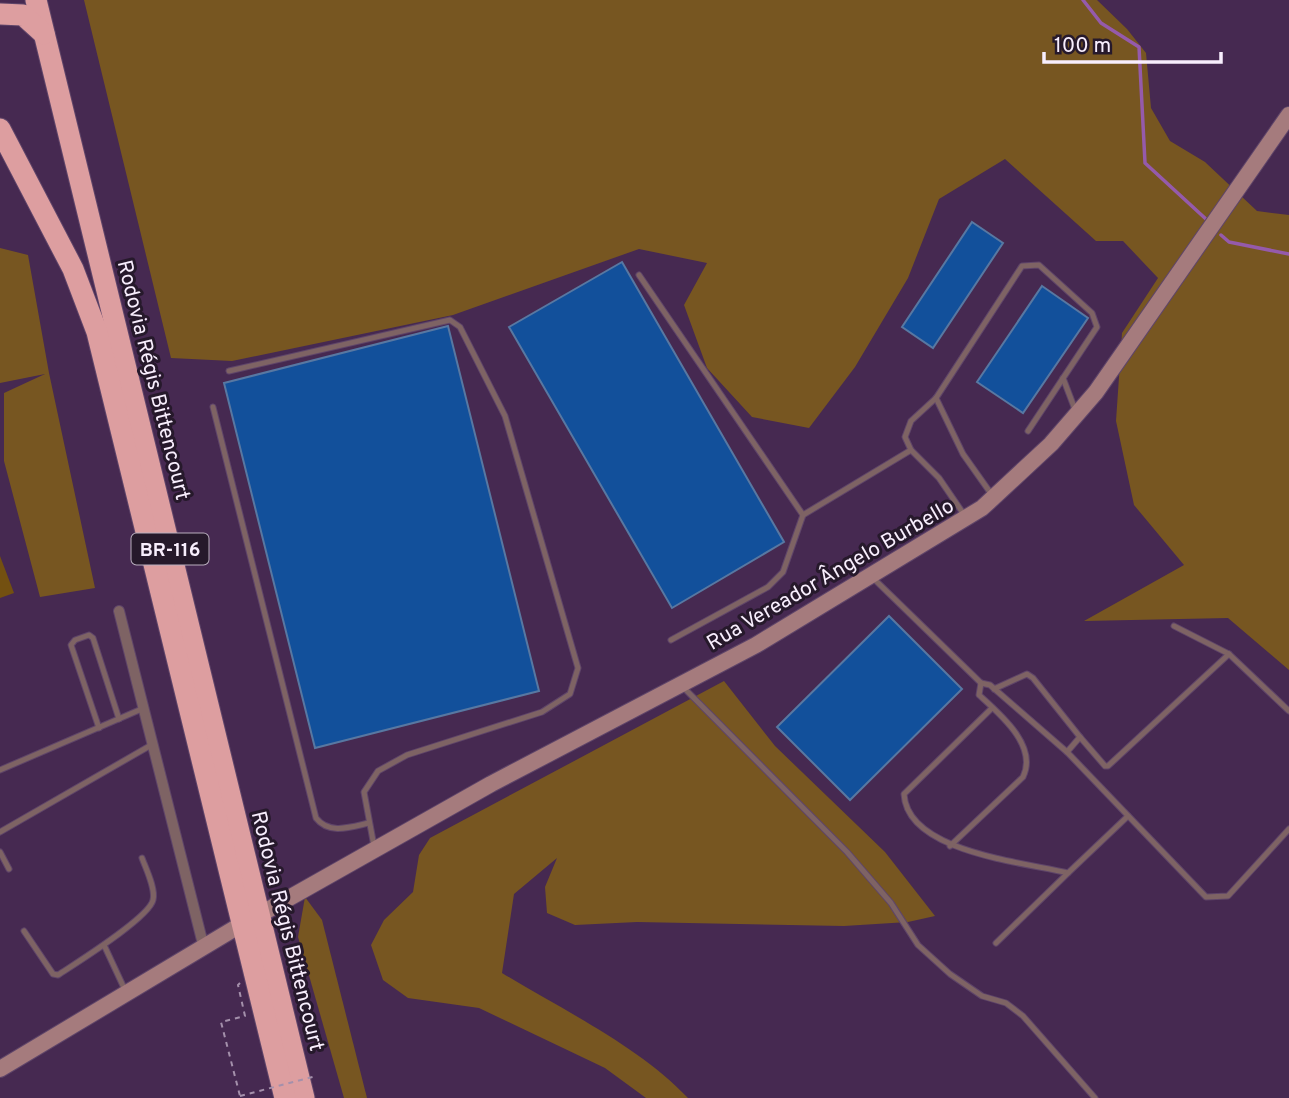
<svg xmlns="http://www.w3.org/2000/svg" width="1289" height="1098" font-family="Overpass,sans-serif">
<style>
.green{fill:#735011}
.forest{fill:#775621}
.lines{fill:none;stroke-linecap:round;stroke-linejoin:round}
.stream{stroke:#955aab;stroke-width:3.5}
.building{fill:#12509b;stroke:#5878a2;stroke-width:2}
.service-casing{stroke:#5f4569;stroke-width:7}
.minor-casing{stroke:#5f4569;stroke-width:12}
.secondary-casing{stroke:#5f4569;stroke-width:18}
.motorway-casing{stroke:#5f4569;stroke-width:23}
.path{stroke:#a490ab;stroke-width:2;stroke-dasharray:5 5;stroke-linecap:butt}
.service{stroke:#7e6364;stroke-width:5}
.minor{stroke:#7e6364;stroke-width:10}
.secondary{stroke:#a57b7d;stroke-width:16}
.motorway{stroke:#dd9ea0;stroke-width:21}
.path-bridge{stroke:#a490ab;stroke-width:2;stroke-dasharray:5 5;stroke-linecap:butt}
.labels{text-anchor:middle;stroke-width:6;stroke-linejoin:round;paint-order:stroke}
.shield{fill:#26192b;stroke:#b9aebe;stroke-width:2}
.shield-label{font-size:19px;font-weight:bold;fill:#f8eefd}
.street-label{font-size:21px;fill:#f8eefd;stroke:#26192b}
</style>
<rect width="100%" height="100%" fill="#462951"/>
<polygon class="green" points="0,556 14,593 0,598"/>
<g class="forest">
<polygon points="84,0 1097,0 1127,29 1146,53 1151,108 1170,141 1205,162 1257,211 1289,215 1289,670 1228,618 1084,621 1184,565 1134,505 1116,421 1122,333 1158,278 1123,241 1096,241 1005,159 939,199 908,278 855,367 809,428 752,417 707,368 684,305 707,263 639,249 453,315 232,361 171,358"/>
<polygon points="0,248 28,255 49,373 95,588 40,597 4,461 4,393 45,374 0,383"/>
<path d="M724 681 775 746 885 852 935 916 908 922 844 926 637 922 575 925 547 913 545 887 557 858 514 894 502 973C563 1010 640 1047 688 1098H646L605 1068 479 1008 408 998 383 980 371 945 384 920 413 892 419 855 430 838Z"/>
<polygon points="305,897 322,920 367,1098 344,1098 298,937"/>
</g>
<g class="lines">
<g class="stream">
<polyline points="1083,0 1101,23 1139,47 1145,163 1207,220"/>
<polyline points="1221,235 1229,242 1289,254"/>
</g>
</g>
<g class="building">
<polygon points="972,222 1003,243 933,348 902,327"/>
<polygon points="622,262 784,542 672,608 509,327"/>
<polygon points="1042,286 1088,318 1023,413 977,382"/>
<polygon points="448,326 539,691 315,748 224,383"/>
<polygon points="889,616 962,689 850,800 777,727"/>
</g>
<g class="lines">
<defs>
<g id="service">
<polyline points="639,275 803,515"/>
<polyline points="229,371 450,320 460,327 505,416 578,668 570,694 542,712 407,755 378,771 364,792 374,846"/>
<polyline points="1063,378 1076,412"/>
<polyline points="936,398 963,454 992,495"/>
<path d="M213 407 316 818C329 835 351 827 369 823"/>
<polyline points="911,450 905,437 911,421 936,398 1022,266 1039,265 1092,313 1097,327 1028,431"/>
<polyline points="872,577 981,683"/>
<polyline points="1174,626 1229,654 1289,711"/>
<polyline points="671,640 768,587 783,572 803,515 911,450 939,478 965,516"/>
<polyline points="981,683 990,685 1067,752 1206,897 1228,896 1289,829"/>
<polyline points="682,686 847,852 891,903 918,945 950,974 982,996 1006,1003 1023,1016 1095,1098"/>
<polyline points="994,689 1027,674 1033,678 1080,737 1067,752"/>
<path d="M992 708 904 794C907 852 1023 862 1068 873L1128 816"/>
<polyline points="99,728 71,645 75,640 89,635 93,638 119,719"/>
<polyline points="1080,737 1105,766 1108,766 1229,654"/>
<polyline points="0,770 144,708"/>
<polyline points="0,832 153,744"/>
<path d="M950 846 1023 777C1038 746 1001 715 979 695L981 683"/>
<polyline points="0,852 9,869"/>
<path d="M24 931 53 974 58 975C76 963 149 918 153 900 156 889 146 869 142 858"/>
<polyline points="996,943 1068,873"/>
<polyline points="104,945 125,990"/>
</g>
<polyline id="minor" points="119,611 204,948"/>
<g id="secondary">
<polyline points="259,915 491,784 756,645 982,508 1051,444 1096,392 1289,115"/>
<polyline points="0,1069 242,924"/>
</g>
<g id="motorway">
<polyline points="36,0 304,1098"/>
<polyline points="0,14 23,15 44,34"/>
<polyline points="0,129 73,269 97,332 285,1098"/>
</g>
</defs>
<use href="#service" class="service-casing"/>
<use href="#minor" class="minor-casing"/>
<use href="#secondary" class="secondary-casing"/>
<use href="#motorway" class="motorway-casing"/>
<polyline class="path" points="240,983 238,985 245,1016 221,1022 240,1096"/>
<use href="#service" class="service"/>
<use href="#minor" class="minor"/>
<use href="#secondary" class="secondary"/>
<use href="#motorway" class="motorway"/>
<polyline class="path-bridge" points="240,1096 316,1076"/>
</g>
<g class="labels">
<rect class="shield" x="131.5" y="533.5" width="77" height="31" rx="5"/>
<g class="shield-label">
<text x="170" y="556">BR-116</text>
</g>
<g class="street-label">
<text transform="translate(154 380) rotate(76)" y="7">Rodovia Régis Bittencourt</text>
<text transform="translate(830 574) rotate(-30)" y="7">Rua Vereador Ângelo Burbello</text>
<text transform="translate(288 931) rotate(76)" y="7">Rodovia Régis Bittencourt</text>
</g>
</g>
<path d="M1044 52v10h177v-10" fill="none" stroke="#f8eefd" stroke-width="3.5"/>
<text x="1054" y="52" font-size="21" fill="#f8eefd" stroke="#26192b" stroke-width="5" paint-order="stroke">100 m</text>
</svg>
